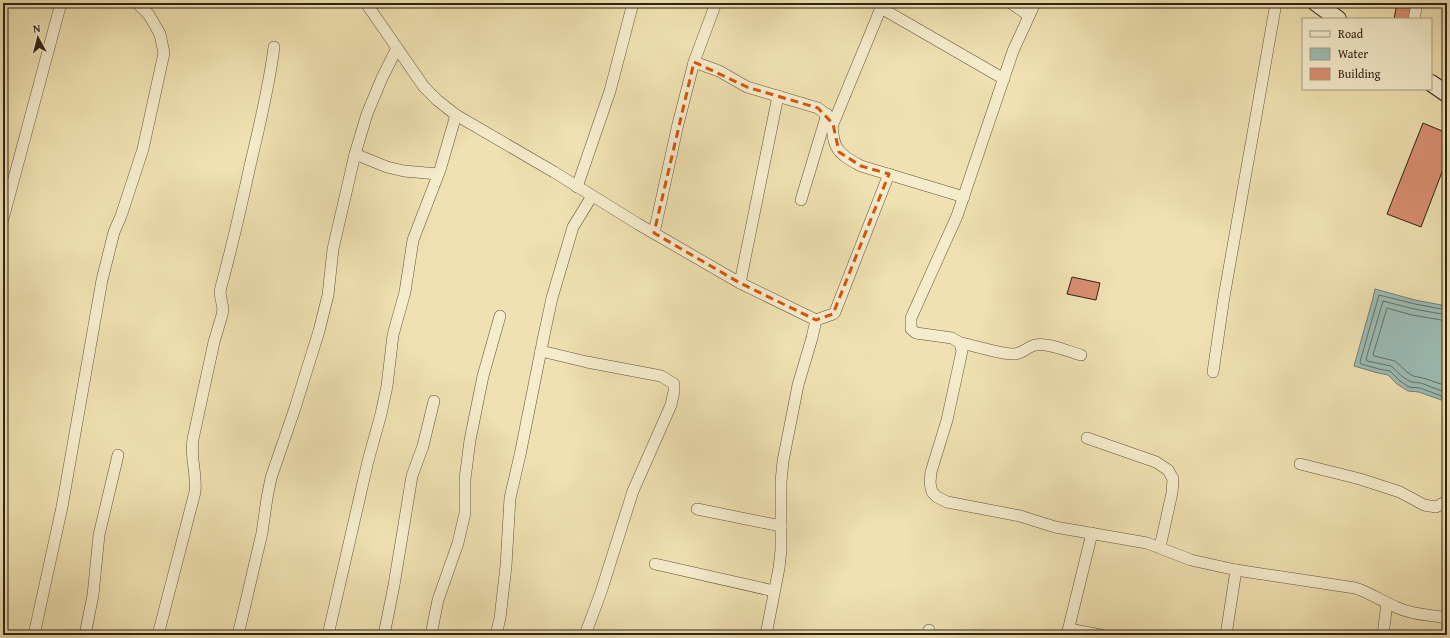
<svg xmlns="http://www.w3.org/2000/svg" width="1450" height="638" font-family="'Gentium Book Plus',serif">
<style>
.water{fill:#9cbcb5;stroke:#707f76}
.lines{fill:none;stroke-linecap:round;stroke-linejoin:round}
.shore{stroke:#667066;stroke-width:1}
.building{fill:#d88f71;stroke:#2f2318}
.street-casing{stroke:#5f523e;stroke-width:12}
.secondary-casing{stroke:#2f2318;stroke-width:18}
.street{stroke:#f5eccc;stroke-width:11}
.secondary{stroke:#f5eccc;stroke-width:16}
.marked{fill:none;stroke:#d6540d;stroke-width:3;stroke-dasharray:8 5;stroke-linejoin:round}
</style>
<rect width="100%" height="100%" fill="#efe1b1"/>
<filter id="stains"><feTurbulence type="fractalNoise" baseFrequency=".005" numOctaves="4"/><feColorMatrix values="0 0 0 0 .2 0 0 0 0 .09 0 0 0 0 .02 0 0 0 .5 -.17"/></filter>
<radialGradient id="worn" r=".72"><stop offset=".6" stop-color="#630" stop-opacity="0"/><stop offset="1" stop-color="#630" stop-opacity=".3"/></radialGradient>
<polygon class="water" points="1375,289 1415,300 1447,306 1447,402 1419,392 1408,391 1397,384 1388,375 1378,373 1354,366 1373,298"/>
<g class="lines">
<g class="shore">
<polyline points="1447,310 1415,304 1379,295 1360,362 1361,364 1379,369 1390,371 1400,381 1409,387 1420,388 1447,398"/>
<polyline points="1447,315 1414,309 1383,301 1366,359 1367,361 1391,366 1403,377 1411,382 1421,383 1447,393"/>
<polyline points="1447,321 1412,315 1387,308 1373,355 1374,356 1395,361 1407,372 1413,376 1423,378 1447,386"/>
</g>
</g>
<g class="building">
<polygon points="1397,3 1413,3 1411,19 1394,19"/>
<polygon points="1423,123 1447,133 1447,159 1421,227 1387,214"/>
<polygon points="1072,277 1100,283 1096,300 1067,294"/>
</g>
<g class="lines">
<defs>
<g id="street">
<polyline points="366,3 424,87 437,100 456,115 554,172 638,224 740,283 816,320 812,338 798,385 783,461 781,482 781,550 779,568 766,635"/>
<polyline points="1011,3 1028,15"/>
<path d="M1035 3 1013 51 957 216 911 318V329L916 333 952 338 960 343 962 351 947 420 931 472 930 483 932 492 937 497 947 502 1020 516 1055 527 1147 543 1191 560 1236 570 1355 588C1371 593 1383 602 1398 608 1413 615 1431 615 1447 618"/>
<polyline points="881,8 1004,79"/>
<polyline points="1414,19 1417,3"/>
<path d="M694 62 719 71 747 87 818 108C840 124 828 128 836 146 841 156 852 161 861 166L964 197"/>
<polyline points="833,124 883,3"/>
<polyline points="355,154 387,167 404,171 438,174"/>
<polyline points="577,187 610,91 633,3"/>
<polyline points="801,200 827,114"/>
<polyline points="3,219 61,3"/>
<polyline points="654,233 678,124 694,62 716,3"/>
<polyline points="740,283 778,96"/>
<polyline points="816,320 833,314 835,312 889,174"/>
<path d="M960 343C978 346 995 353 1012 354 1021 355 1027 347 1035 345 1048 342 1069 352 1081 355"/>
<polyline points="541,351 587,362 661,376 674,384 674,391 671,405 633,491 601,592 585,635"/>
<polyline points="1213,372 1224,297 1276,3"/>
<polyline points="1087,438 1156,462 1168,470 1173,479 1172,493 1160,547"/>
<polyline points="1300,464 1360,479 1400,492 1424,505 1436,507 1447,501"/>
<polyline points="697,509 781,526"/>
<polyline points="655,564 774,591"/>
<polyline points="1069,629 1101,635"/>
<polyline points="34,635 62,507 102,280 114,232 121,216 143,149 164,53 160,34 149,15 137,3"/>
<polyline points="85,635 93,595 99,535 118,455"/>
<path d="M158 635 195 492C197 474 190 457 193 439L214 342 222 315 223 309 220 293 221 287C232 247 241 207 250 166 259 127 269 88 274 47"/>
<polyline points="238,635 262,533 267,498 271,478 295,408 319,331 328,295 333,249 355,154 367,114 382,78 397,48"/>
<polyline points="328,635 368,461 381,414 387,386 393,335 405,292 413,240 440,170 456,115"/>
<polyline points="384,635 394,585 412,476 423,446 434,401"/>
<polyline points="431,635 438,600 458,543 465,513 465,479 470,440 483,376 500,316"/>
<polyline points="496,635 500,618 506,566 510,498 520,455 543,340 552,298 573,227 592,196"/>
<polyline points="927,635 929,630"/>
<polyline points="1067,635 1092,533"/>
<polyline points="1226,635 1236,570"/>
<polyline points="1383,635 1387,603"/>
</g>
<g id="secondary">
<polyline points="1316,3 1338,19"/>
<polyline points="1431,83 1447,94"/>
</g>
</defs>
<use href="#street" class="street-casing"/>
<use href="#secondary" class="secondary-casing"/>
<use href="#street" class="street"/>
<use href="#secondary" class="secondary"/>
</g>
<path class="marked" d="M694 62 747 87 818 108 833 124 839 152 861 166 889 174 833 314 816 320 740 283 654 233Z"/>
<rect width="1450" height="638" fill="none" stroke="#efe1b1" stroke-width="16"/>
<rect x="4" y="4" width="1442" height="630" fill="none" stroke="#2f2318" stroke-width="2"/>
<rect x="8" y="8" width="1434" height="622" fill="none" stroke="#2f2318"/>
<rect x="1302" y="18" width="130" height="72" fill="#f5eccc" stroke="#a69c84"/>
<rect x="1310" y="31" width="20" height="6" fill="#f5eccc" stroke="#a69c84"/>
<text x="1338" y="38" font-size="12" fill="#2f2318">Road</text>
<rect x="1310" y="48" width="20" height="12" fill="#9cbcb5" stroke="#a69c84"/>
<text x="1338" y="58" font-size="12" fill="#2f2318">Water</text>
<rect x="1310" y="68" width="20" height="12" fill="#d88f71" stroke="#a69c84"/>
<text x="1338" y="78" font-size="12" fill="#2f2318">Building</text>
<g transform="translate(38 38) rotate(353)" stroke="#f5eccc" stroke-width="3" paint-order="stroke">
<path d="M0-3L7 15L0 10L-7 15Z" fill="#2f2318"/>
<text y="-6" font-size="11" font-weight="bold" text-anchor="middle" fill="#2f2318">N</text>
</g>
<rect width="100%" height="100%" filter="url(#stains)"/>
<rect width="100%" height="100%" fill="url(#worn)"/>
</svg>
